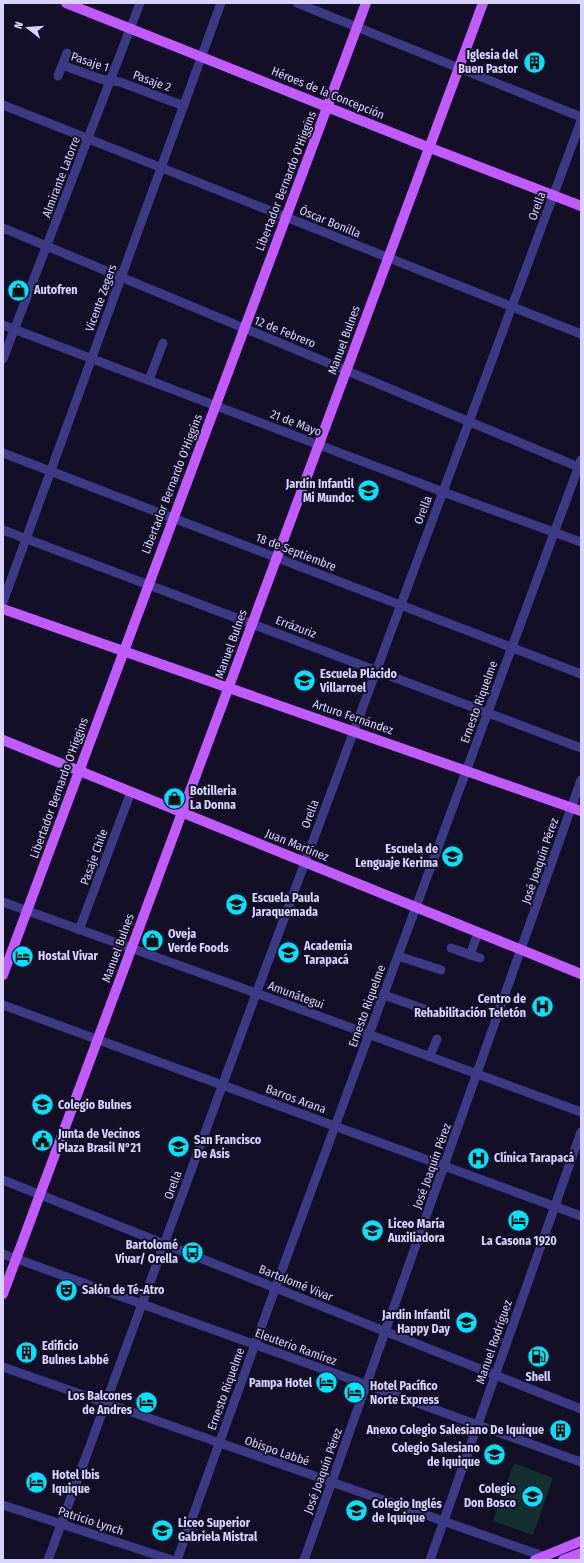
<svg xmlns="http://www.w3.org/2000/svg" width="584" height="1563" font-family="'Fira Sans Condensed',sans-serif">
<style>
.green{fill:#12302f}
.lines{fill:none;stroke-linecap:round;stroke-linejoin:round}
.minor{stroke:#3d3a85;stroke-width:9}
.major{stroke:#c25bff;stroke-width:10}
.labels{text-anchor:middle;stroke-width:4;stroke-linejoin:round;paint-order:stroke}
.poi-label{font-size:12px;font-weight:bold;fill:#d9d4ff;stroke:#130f26;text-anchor:start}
.street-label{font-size:12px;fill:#d9d4ff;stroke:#130f26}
</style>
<rect width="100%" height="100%" fill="#130f26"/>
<polygon class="green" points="514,1463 553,1478 533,1535 493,1521"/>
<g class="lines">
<g class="minor">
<polyline points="297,3 581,117"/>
<polyline points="62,65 101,79 120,82 184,106"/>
<polyline points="58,76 67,53"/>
<polyline points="3,105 581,334"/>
<polyline points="3,228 581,468"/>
<polyline points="3,325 443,492 581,542"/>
<polyline points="3,359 140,3"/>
<polyline points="149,380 163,343"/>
<polyline points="3,453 581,674"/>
<polyline points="3,530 581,748"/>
<polyline points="3,602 221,3"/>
<polyline points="3,902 256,993 581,1112"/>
<polyline points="79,930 131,792"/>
<polyline points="451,948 480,958"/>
<polyline points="470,955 478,933"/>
<polyline points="398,956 441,970"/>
<polyline points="384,995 427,1010"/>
<polyline points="3,1005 581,1216"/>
<polyline points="430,1056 437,1039"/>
<polyline points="3,1180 581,1409"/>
<polyline points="3,1254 581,1462"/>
<polyline points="3,1367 543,1556"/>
<polyline points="3,1505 172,1560"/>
<polyline points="48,1560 253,1002 581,121"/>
<polyline points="177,1560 279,1278 581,460"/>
<polyline points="304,1560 581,780"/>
<polyline points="430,1560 581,1132"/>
</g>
<g class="major">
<polyline points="66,3 420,144 581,206"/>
<polyline points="3,609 581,811"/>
<polyline points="3,740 581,974"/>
<polyline points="3,975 366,3"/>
<polyline points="3,1294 483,3"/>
<polyline points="535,1560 581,1541"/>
<polyline points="563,1560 581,1553"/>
</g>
</g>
<defs>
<symbol id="building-disc" viewBox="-11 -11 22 22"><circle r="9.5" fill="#00e5ff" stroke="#130f26"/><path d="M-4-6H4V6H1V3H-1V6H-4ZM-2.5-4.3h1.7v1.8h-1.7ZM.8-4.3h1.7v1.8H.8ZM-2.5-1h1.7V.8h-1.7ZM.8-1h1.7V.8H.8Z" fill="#111"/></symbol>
<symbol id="shop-disc" viewBox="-11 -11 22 22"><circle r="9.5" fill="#00e5ff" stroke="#130f26"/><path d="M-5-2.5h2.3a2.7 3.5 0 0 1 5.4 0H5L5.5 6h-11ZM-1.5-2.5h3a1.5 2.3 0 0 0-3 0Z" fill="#111"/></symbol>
<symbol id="school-disc" viewBox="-11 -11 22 22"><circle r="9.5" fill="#00e5ff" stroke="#130f26"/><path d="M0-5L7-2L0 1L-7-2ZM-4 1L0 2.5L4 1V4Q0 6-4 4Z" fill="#111"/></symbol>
<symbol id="hotel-disc" viewBox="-11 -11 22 22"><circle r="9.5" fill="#00e5ff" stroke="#130f26"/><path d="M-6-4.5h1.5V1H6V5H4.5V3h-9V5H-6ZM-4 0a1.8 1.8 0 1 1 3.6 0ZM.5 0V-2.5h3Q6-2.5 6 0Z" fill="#111"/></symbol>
<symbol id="hospital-disc" viewBox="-11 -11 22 22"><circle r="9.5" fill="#00e5ff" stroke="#130f26"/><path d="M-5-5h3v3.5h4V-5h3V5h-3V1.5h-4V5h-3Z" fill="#111"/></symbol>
<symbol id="civic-disc" viewBox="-11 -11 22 22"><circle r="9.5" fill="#00e5ff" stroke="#130f26"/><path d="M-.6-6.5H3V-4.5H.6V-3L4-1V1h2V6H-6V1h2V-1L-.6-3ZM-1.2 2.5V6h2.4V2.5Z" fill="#111"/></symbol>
<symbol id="bus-disc" viewBox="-11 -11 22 22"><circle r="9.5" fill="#00e5ff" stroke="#130f26"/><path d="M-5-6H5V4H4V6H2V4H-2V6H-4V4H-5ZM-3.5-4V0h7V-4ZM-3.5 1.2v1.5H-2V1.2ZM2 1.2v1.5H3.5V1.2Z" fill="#111"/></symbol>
<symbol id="theatre-disc" viewBox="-11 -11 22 22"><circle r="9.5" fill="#00e5ff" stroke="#130f26"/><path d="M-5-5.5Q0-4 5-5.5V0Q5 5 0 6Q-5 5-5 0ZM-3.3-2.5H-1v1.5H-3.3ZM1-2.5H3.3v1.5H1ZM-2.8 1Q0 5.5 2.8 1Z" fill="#111"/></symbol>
<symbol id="fuel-disc" viewBox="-11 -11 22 22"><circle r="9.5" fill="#00e5ff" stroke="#130f26"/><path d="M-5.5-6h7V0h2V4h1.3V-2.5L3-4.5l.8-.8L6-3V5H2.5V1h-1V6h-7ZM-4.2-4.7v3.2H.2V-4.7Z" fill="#111"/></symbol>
</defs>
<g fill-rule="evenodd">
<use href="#building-disc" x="522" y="50" width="25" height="25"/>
<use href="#shop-disc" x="6" y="278" width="25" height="25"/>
<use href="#school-disc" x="356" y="478" width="25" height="25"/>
<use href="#school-disc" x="292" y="668" width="25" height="25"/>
<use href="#shop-disc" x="162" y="786" width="25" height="25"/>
<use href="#school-disc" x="440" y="844" width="25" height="25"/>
<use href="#school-disc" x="224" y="892" width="25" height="25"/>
<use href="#shop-disc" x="140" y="928" width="25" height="25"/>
<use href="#school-disc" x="276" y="940" width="25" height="25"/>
<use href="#hotel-disc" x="10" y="944" width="25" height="25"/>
<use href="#hospital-disc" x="530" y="994" width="25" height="25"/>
<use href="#school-disc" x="30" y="1092" width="25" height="25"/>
<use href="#civic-disc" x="30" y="1128" width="25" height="25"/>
<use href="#school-disc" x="166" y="1134" width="25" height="25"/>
<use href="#hospital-disc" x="466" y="1146" width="25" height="25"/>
<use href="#hotel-disc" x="506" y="1208" width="25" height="25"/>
<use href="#school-disc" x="360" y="1218" width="25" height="25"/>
<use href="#bus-disc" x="180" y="1240" width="25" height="25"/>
<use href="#theatre-disc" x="54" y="1278" width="25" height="25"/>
<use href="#school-disc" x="454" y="1310" width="25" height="25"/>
<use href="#building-disc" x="14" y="1340" width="25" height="25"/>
<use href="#fuel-disc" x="526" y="1344" width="25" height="25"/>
<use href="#hotel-disc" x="314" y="1370" width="25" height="25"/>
<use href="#hotel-disc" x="342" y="1380" width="25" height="25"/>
<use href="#hotel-disc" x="134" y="1390" width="25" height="25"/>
<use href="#building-disc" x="548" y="1418" width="25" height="25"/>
<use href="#school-disc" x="482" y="1442" width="25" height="25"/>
<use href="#hotel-disc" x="24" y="1470" width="25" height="25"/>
<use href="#school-disc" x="520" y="1484" width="25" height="25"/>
<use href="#school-disc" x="344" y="1498" width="25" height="25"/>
<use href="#school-disc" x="150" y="1518" width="25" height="25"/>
</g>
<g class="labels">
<g class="poi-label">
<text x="518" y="59" text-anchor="end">Iglesia del<tspan x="518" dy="14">Buen Pastor</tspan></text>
<text x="34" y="294">Autofren</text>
<text x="354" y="488" text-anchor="end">Jardín Infantil<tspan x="354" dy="14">Mi Mundo:</tspan></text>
<text x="320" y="678">Escuela Plácido<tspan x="320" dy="14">Villarroel</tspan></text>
<text x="190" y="795">Botilleria<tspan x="190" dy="14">La Donna</tspan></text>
<text x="438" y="853" text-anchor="end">Escuela de<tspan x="438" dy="14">Lenguaje Kerima</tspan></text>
<text x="252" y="902">Escuela Paula<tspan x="252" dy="14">Jaraquemada</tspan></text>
<text x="168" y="938">Oveja<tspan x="168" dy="14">Verde Foods</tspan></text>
<text x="304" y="950">Academia<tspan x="304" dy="14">Tarapacá</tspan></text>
<text x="38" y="960">Hostal Vivar</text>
<text x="526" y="1003" text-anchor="end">Centro de<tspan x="526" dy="14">Rehabilitación Teletón</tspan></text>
<text x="58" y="1109">Colegio Bulnes</text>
<text x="58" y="1138">Junta de Vecinos<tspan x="58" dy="14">Plaza Brasil N°21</tspan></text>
<text x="194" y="1144">San Francisco<tspan x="194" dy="14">De Asis</tspan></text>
<text x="494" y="1162">Clínica Tarapacá</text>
<text x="388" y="1228">Liceo María<tspan x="388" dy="14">Auxiliadora</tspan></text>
<text x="519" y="1245" text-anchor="middle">La Casona 1920</text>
<text x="178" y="1249" text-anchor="end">Bartolomé<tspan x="178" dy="14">Vivar/ Orella</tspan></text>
<text x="82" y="1294">Salón de Té-Atro</text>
<text x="450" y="1319" text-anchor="end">Jardin Infantil<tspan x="450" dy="14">Happy Day</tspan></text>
<text x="42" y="1350">Edificio<tspan x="42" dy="14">Bulnes Labbé</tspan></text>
<text x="538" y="1381" text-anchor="middle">Shell</text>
<text x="312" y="1387" text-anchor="end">Pampa Hotel</text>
<text x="370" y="1390">Hotel Pacífico<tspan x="370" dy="14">Norte Express</tspan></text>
<text x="132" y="1400" text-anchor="end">Los Balcones<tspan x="132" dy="14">de Andres</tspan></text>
<text x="544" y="1434" text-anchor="end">Anexo Colegio Salesiano De Iquique</text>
<text x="480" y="1452" text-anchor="end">Colegio Salesiano<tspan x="480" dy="14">de Iquique</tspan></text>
<text x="52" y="1479">Hotel Ibis<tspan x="52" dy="14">Iquique</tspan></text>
<text x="516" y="1493" text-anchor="end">Colegio<tspan x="516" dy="14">Don Bosco</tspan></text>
<text x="372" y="1508">Colegio Inglés<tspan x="372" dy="14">de Iquique</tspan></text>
<text x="178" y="1527">Liceo Superior<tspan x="178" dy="14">Gabriela Mistral</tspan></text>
</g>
<g class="street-label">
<text transform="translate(90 62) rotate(18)" y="4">Pasaje 1</text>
<text transform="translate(152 81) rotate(20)" y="4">Pasaje 2</text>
<text transform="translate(328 93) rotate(22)" y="4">Héroes de la Concepción</text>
<text transform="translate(61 177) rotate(-69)" y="4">Almirante Latorre</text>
<text transform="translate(286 181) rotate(-69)" y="4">Libertador Bernardo O'Higgins</text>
<text transform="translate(537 206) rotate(-70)" y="4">Orella</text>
<text transform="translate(330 222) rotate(22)" y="4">Óscar Bonilla</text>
<text transform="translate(101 298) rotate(-70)" y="4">Vicente Zegers</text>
<text transform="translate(285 332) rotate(22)" y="4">12 de Febrero</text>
<text transform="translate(344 340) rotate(-70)" y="4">Manuel Bulnes</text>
<text transform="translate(296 423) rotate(21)" y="4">21 de Mayo</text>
<text transform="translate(172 484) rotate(-69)" y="4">Libertador Bernardo O'Higgins</text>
<text transform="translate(423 510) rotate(-69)" y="4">Orella</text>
<text transform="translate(296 552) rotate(21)" y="4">18 de Septiembre</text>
<text transform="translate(296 627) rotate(21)" y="4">Errázuriz</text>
<text transform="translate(231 644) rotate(-70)" y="4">Manuel Bulnes</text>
<text transform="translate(479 702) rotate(-70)" y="4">Ernesto Riquelme</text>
<text transform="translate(353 717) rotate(19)" y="4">Arturo Fernández</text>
<text transform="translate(59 788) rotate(-70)" y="4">Libertador Bernardo O'Higgins</text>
<text transform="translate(310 814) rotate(-70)" y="4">Orella</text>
<text transform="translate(297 845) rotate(22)" y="4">Juan Martínez</text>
<text transform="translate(94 857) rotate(-70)" y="4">Pasaje Chile</text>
<text transform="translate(540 861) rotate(-71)" y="4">José Joaquín Pérez</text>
<text transform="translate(118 948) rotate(-70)" y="4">Manuel Bulnes</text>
<text transform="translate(296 995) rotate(20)" y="4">Amunátegui</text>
<text transform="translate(367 1006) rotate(-70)" y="4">Ernesto Riquelme</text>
<text transform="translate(296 1099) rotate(20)" y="4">Barros Arana</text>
<text transform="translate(432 1166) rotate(-70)" y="4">José Joaquín Pérez</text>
<text transform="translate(173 1185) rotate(-70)" y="4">Orella</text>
<text transform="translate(296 1283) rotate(22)" y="4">Bartolomé Vivar</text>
<text transform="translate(494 1342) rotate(-71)" y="4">Manuel Rodríguez</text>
<text transform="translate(296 1347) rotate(20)" y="4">Eleuterio Ramírez</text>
<text transform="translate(226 1389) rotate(-70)" y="4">Ernesto Riquelme</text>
<text transform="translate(277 1451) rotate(19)" y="4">Obispo Labbé</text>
<text transform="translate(323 1471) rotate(-70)" y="4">José Joaquín Pérez</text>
<text transform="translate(91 1521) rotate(18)" y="4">Patricio Lynch</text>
</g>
</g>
<rect width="584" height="1563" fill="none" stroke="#d9d4ff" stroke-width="8"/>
<g transform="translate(28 28) rotate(287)" stroke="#130f26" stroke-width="3" paint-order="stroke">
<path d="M0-3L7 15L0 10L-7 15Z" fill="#d9d4ff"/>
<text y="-6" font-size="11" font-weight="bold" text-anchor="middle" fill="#d9d4ff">N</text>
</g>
</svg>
